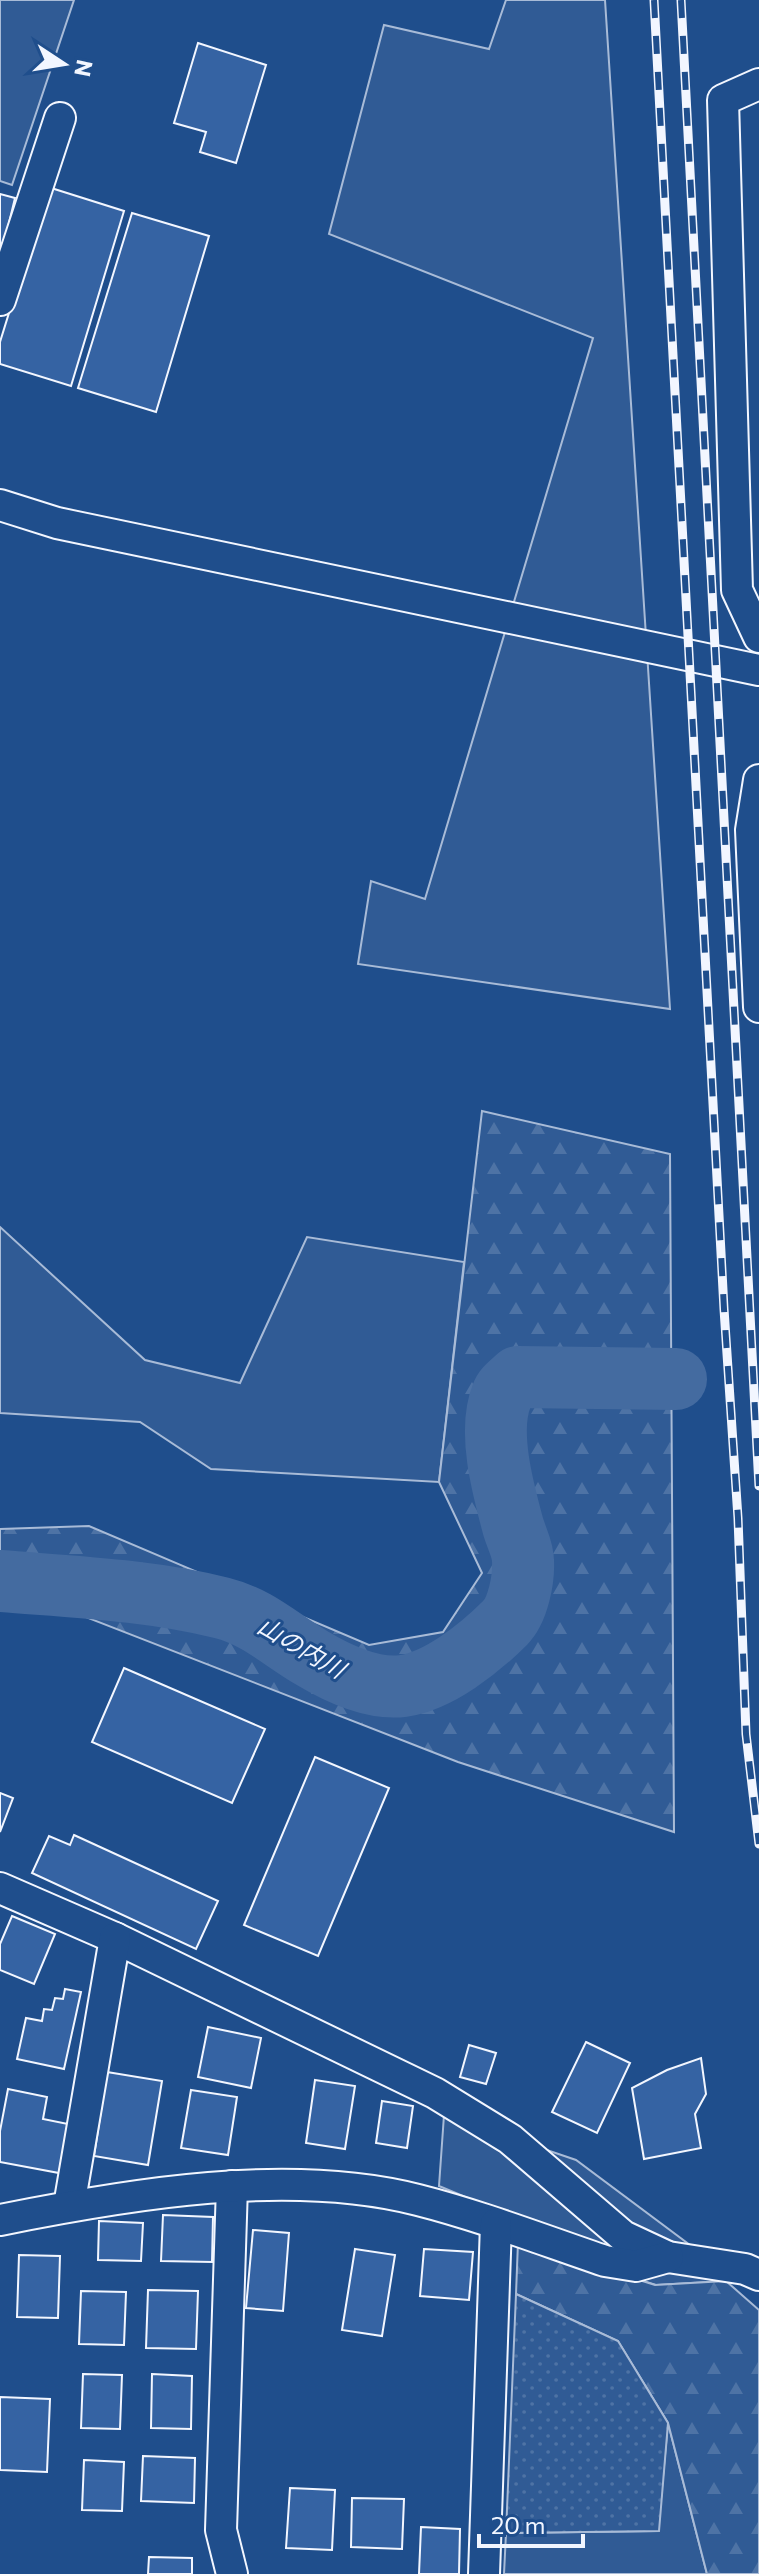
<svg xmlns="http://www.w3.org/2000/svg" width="759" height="2574" font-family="Commissioner,'Noto Sans JP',sans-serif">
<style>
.built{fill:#305b95;stroke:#a8bbd7;stroke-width:2}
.forest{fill:url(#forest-firs);stroke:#a8bbd7;stroke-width:2}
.garden{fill:url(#garden-dots);stroke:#a8bbd7;stroke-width:2}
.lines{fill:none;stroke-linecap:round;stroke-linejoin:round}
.river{stroke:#446ba0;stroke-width:62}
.building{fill:#3563a3;stroke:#f2f6ff;stroke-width:2}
.street-casing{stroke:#f2f6ff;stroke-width:34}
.street{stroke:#1f4e8c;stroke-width:30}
.rail-casing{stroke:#f2f6ff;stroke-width:9}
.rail{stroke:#1f4e8c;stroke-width:6;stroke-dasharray:18;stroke-linecap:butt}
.labels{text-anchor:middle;stroke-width:6;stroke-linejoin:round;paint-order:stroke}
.water-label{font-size:24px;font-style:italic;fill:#f2f6ff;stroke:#1f4e8c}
</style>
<defs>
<pattern id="forest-firs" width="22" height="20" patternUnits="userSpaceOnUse" patternTransform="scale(2)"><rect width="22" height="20" fill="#305b95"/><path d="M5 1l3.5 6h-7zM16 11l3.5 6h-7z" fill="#4e73a5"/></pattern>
<pattern id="garden-dots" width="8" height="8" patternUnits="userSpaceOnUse" patternTransform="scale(2)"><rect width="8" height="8" fill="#305b95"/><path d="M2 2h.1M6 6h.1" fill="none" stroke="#4e73a5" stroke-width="1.8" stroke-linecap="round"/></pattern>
</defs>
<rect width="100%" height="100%" fill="#1f4e8c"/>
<g class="built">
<polygon points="0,0 74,0 12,185 0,181"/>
<polygon points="506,0 605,0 670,1009 358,964 371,881 425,899 593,338 329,234 384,25 489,49"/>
<polygon points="0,1227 145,1360 240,1383 307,1237 464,1262 439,1482 211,1469 140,1422 0,1413"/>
<polygon points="444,2115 576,2160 702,2254 726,2281 656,2285 518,2242 516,2218 439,2186"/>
<polygon points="668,2423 707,2574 504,2574 506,2533 658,2531"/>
</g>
<g class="forest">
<polygon points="482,1111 670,1154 674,1832 458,1762 14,1589 0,1596 0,1529 89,1526 369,1645 443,1632 482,1573 439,1482"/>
<polygon points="518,2242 655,2285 726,2281 759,2310 759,2574 707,2574 668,2423 618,2341 516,2294"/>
</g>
<polygon class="garden" points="516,2294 618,2341 668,2423 659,2531 506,2533"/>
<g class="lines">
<path class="river" d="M0 1581C74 1587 150 1590 222 1608 258 1617 281 1640 312 1658 337 1673 373 1690 403 1686 439 1681 480 1648 505 1623 518 1610 524 1579 523 1561 523 1549 516 1537 513 1526 503 1489 487 1431 502 1395 504 1388 513 1382 518 1377L676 1379"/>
</g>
<g class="building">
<polygon points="198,43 266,65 236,163 200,152 206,132 174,123"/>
<polygon points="48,187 124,211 71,386 0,364 0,342"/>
<polygon points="0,194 15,198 3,248 0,247"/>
<polygon points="132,213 209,236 156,412 78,388"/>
<polygon points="124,1668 265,1729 232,1803 92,1742"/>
<polygon points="315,1757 389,1788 318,1956 244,1925"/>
<polygon points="0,1793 13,1798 0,1832"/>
<polygon points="74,1835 218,1901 196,1949 32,1873 49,1836 70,1845"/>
<polygon points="12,1916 55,1934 34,1984 0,1970 0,1944"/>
<polygon points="65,1989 81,1992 64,2069 17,2059 26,2018 42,2021 44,2009 52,2010 55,1998 63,1999"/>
<polygon points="208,2027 261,2038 251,2088 198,2077"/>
<polygon points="586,2042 630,2063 597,2133 552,2112"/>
<polygon points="469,2045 496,2053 486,2084 460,2077"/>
<polygon points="701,2058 706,2094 695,2114 701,2148 644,2159 632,2088 667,2070"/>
<polygon points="107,2072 162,2081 148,2165 94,2156"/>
<polygon points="315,2080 355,2086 345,2149 306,2143"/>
<polygon points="8,2089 47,2097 43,2119 68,2124 59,2173 0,2162 0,2131"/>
<polygon points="191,2090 237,2097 228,2155 181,2148"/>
<polygon points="382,2101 413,2106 407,2148 376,2143"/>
<polygon points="163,2215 213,2217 212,2262 161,2261"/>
<polygon points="99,2221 143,2223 141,2261 98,2260"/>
<polygon points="253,2230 289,2233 283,2311 246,2308"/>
<polygon points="355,2249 395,2255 382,2336 342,2330"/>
<polygon points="424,2249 473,2252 469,2300 420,2296"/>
<polygon points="19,2255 60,2256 58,2318 17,2317"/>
<polygon points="148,2290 198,2291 196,2349 146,2348"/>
<polygon points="81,2291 126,2292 124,2345 79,2344"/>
<polygon points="83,2374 122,2375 120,2429 81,2428"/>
<polygon points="152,2374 192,2376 191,2429 151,2428"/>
<polygon points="0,2397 50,2399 47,2472 0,2470"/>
<polygon points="143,2456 195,2458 194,2503 141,2501"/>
<polygon points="84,2460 124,2462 122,2511 82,2510"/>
<polygon points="290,2488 335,2490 332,2550 286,2548"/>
<polygon points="352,2498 404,2499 402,2549 351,2547"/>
<polygon points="421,2527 460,2529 459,2574 419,2574"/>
<polygon points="149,2557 192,2558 192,2574 148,2574"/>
</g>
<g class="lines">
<defs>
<g id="street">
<polyline points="759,84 723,100 737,590 759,637"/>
<polyline points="0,300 60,118"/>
<polyline points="0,505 57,523 759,670"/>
<polyline points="759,780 751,830 759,1007"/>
<polyline points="0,1888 115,1938 435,2093 510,2139 623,2236 668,2257 745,2269 759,2275"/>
<polyline points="232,2186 221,2530 232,2574"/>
<polyline points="69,2206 115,1938"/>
<path d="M0 2220C129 2194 289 2167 418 2200 481 2216 543 2240 605 2261L636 2266 668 2257"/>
<polyline points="484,2574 496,2224"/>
</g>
</defs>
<use href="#street" class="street-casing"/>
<use href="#street" class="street"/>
<defs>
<g id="rail">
<polyline points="654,0 724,1309 738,1518 746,1734 759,1844"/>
<polyline points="681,0 759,1486"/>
</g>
</defs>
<use href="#rail" class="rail-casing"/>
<use href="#rail" class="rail"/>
</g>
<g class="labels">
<g class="water-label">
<text transform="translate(301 1648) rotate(30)" y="8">山の内川</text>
</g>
</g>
<g transform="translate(64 64) rotate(102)" stroke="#1f4e8c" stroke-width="6" paint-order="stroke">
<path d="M0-6L14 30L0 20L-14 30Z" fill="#f2f6ff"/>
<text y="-12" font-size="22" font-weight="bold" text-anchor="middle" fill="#f2f6ff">N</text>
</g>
<path d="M479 2534v12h104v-12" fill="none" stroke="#f2f6ff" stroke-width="4"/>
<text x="491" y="2534" font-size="24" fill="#f2f6ff" stroke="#1f4e8c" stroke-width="6" paint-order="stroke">20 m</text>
</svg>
